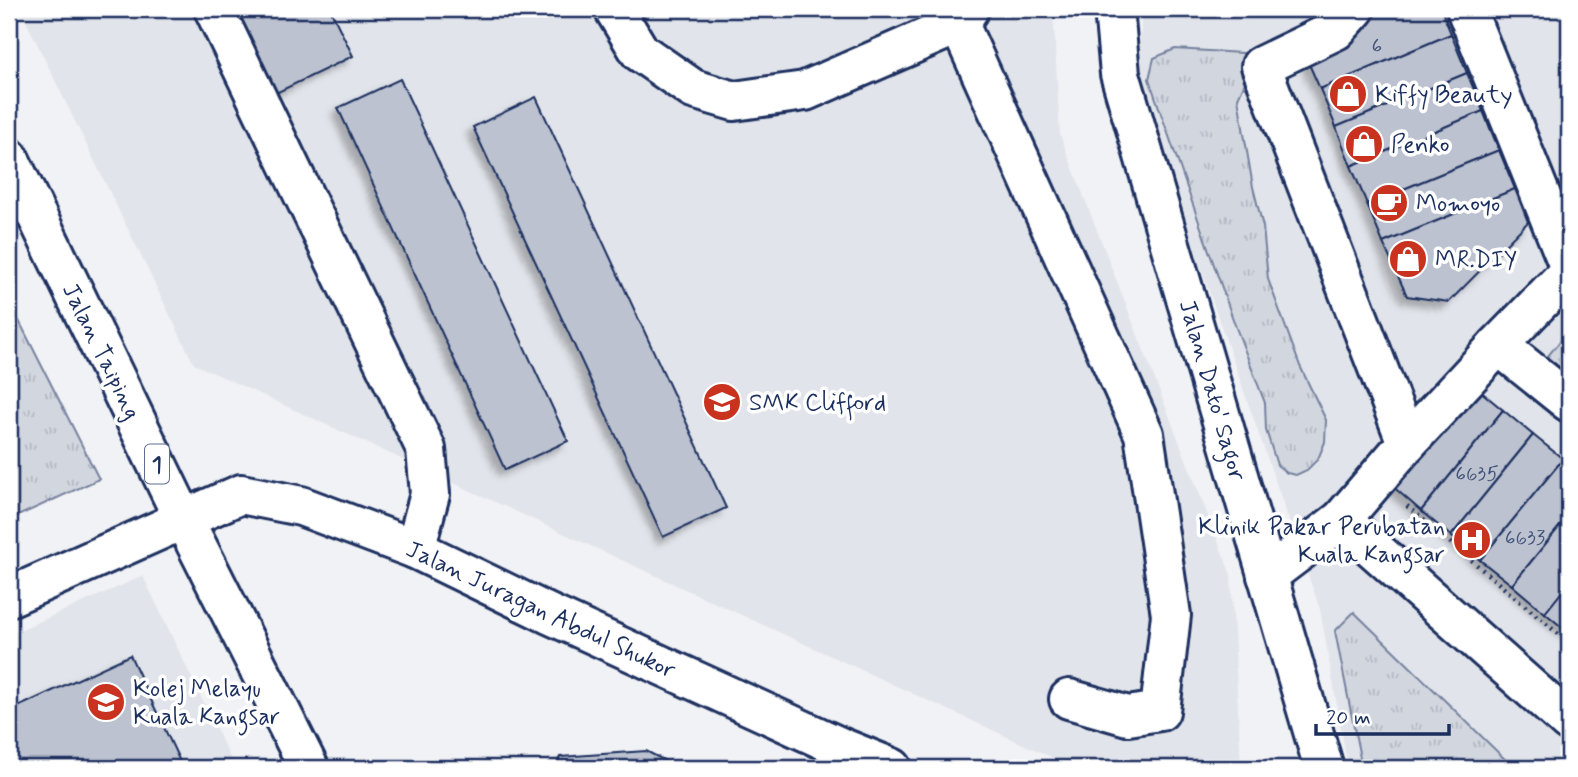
<svg xmlns="http://www.w3.org/2000/svg" width="1578" height="777" font-family="Mynerve,sans-serif">
<style>
.built{fill:#e1e4ea}
.grass{fill:url(#grass-tufts);stroke:#76829e;stroke-width:2}
.building{fill:#bcc2d0;stroke:#1b2f5e;stroke-width:2;filter:url(#shadow)}
.lines{fill:none;stroke-linecap:round;stroke-linejoin:round}
.minor-casing{stroke:#1b2f5e;stroke-width:44}
.major-casing{stroke:#1b2f5e;stroke-width:44}
.highway-casing{stroke:#1b2f5e;stroke-width:44}
.path{stroke:#1b2f5e;stroke-width:4.5;stroke-dasharray:2 5;stroke-linecap:butt}
.minor{stroke:#fff;stroke-width:38}
.major{stroke:#fff;stroke-width:38}
.highway{stroke:#fff;stroke-width:38}
.labels{text-anchor:middle;stroke-width:7;stroke-linejoin:round;paint-order:stroke}
.number-label{font-size:21px;fill:#43547a}
.shield{fill:#fff;stroke:#5f6d8e;stroke-width:2}
.shield-label{font-size:23px;font-weight:bold;fill:#1b2f5e}
.poi-label{font-size:24px;fill:#1b2f5e;stroke:#fff;text-anchor:start}
.street-label{font-size:24px;fill:#1b2f5e;stroke:#fff}
</style>
<defs>
<pattern id="grass-tufts" width="24" height="20" patternUnits="userSpaceOnUse" patternTransform="scale(1.75)"><rect width="24" height="20" fill="#d2d6df"/><path d="M3 7l-1-3M5 7V3M7 7l1-3M15 17l-1-3M17 17v-4M19 17l1-3" fill="none" stroke="#b4b8c2"/></pattern>
<filter id="shadow"><feDropShadow dx="-6" dy="6" stdDeviation="3.5" flood-color="#0004"/></filter>
</defs>
<rect width="100%" height="100%" fill="#f1f2f5"/>
<filter id="ink" filterUnits="userSpaceOnUse"><feTurbulence type="fractalNoise" baseFrequency=".0143" numOctaves="2"/><feDisplacementMap in="SourceGraphic" scale="14" xChannelSelector="R" yChannelSelector="G"/><feConvolveMatrix kernelMatrix="1 2 1 2 8 2 1 2 1" color-interpolation-filters="sRGB"/></filter>
<g filter="url(#ink)">
<g class="built">
<polygon points="20,9 1053,9 1060,135 1231,575 1241,768 1075,768 194,364"/>
<polygon points="1142,9 1569,9 1569,768 1348,768 1320,609 1154,134 1138,77"/>
<polygon points="143,576 235,768 9,768 9,635"/>
</g>
<g class="grass">
<polygon points="1175,49 1258,54 1238,98 1253,187 1263,227 1268,279 1300,366 1326,420 1325,442 1318,459 1307,470 1296,475 1287,473 1277,465 1266,430 1265,403 1235,325 1149,79 1154,58"/>
<polygon points="9,301 99,479 9,520"/>
<polygon points="1569,330 1569,375 1547,357"/>
<polygon points="1354,612 1514,768 1362,768 1335,631"/>
</g>
<g class="building">
<polygon points="235,9 330,9 353,56 276,93"/>
<polygon points="1373,9 1441,9 1451,34 1320,89 1305,55"/>
<polygon points="1451,34 1467,73 1336,127 1320,89"/>
<polygon points="1467,73 1483,111 1351,166 1336,127"/>
<polygon points="400,79 568,441 505,470 338,108"/>
<polygon points="536,97 726,508 663,537 473,127"/>
<polygon points="1483,111 1499,150 1367,204 1351,166"/>
<polygon points="1499,150 1515,189 1383,243 1367,204"/>
<polygon points="1515,189 1528,222 1449,302 1407,296 1383,243"/>
<polygon points="1473,385 1503,410 1421,511 1391,485"/>
<polygon points="1503,410 1533,435 1451,536 1421,511"/>
<polygon points="1533,435 1563,459 1480,560 1451,536"/>
<polygon points="1563,459 1569,464 1569,515 1512,585 1480,560"/>
<polygon points="1569,515 1569,583 1545,613 1512,585"/>
<polygon points="1569,583 1569,633 1545,613"/>
<polygon points="130,655 183,768 9,768 9,711"/>
<polygon points="646,751 679,768 555,768 560,757"/>
</g>
<g class="lines">
<defs>
<g id="minor">
<polyline points="214,9 426,449 430,494 415,549"/>
<polyline points="614,9 640,52 693,89 734,101 805,91 959,24"/>
<polyline points="969,9 959,24 1144,434 1171,615 1160,711 1128,716 1069,699"/>
<polyline points="1355,9 1336,30 1261,66 1407,443"/>
<polyline points="1466,9 1569,266"/>
<polyline points="1498,345 1569,402"/>
<polyline points="1341,520 1569,722"/>
<polyline points="1267,576 1341,520 1407,443 1498,345 1569,272"/>
<polyline points="9,597 241,494 301,506 415,549 549,614 840,747 892,768"/>
</g>
<polyline id="major" points="1114,9 1120,74 1324,768"/>
<polyline id="highway" points="9,158 183,518 309,768"/>
</defs>
<use href="#minor" class="minor-casing"/>
<use href="#major" class="major-casing"/>
<use href="#highway" class="highway-casing"/>
<polyline class="path" points="1407,506 1569,643"/>
<use href="#minor" class="minor"/>
<use href="#major" class="major"/>
<use href="#highway" class="highway"/>
</g>
</g>
<defs>
<symbol id="shop-disc" viewBox="-11 -11 22 22"><circle r="9.5" fill="#c8321e" stroke="#fff"/><path d="M-5-2.5h2.3a2.7 3.5 0 0 1 5.4 0H5L5.5 6h-11ZM-1.5-2.5h3a1.5 2.3 0 0 0-3 0Z" fill="#fff"/></symbol>
<symbol id="cafe-disc" viewBox="-11 -11 22 22"><circle r="9.5" fill="#c8321e" stroke="#fff"/><path d="M-5.5-4.5H6V0H3Q3 3.5 0 3.5H-2.5Q-5.5 3.5-5.5 0ZM3-3.2v2h1.7v-2ZM-6 4.5H4V6H-6Z" fill="#fff"/></symbol>
<symbol id="school-disc" viewBox="-11 -11 22 22"><circle r="9.5" fill="#c8321e" stroke="#fff"/><path d="M0-5L7-2L0 1L-7-2ZM-4 1L0 2.5L4 1V4Q0 6-4 4Z" fill="#fff"/></symbol>
<symbol id="hospital-disc" viewBox="-11 -11 22 22"><circle r="9.5" fill="#c8321e" stroke="#fff"/><path d="M-5-5h3v3.5h4V-5h3V5h-3V1.5h-4V5h-3Z" fill="#fff"/></symbol>
</defs>
<g fill-rule="evenodd">
<use href="#shop-disc" x="1326" y="72" width="44" height="44"/>
<use href="#shop-disc" x="1342" y="122" width="44" height="44"/>
<use href="#cafe-disc" x="1367" y="181" width="44" height="44"/>
<use href="#shop-disc" x="1386" y="237" width="44" height="44"/>
<use href="#school-disc" x="700" y="380" width="44" height="44"/>
<use href="#hospital-disc" x="1450" y="518" width="44" height="44"/>
<use href="#school-disc" x="84" y="680" width="44" height="44"/>
</g>
<g class="labels">
<g class="number-label">
<text x="1377" y="52">6</text>
<text x="1477" y="480">6635</text>
<text x="1525" y="544">6633</text>
</g>
<rect class="shield" x="145" y="444.5" width="24" height="39" rx="5"/>
<g class="shield-label">
<text x="157" y="472">1</text>
</g>
<g class="poi-label">
<text x="1375" y="102">Kiffy Beauty</text>
<text x="1391" y="152">Penko</text>
<text x="1416" y="211">Momoyo</text>
<text x="1435" y="267">MR.DIY</text>
<text x="749" y="410">SMK Clifford</text>
<text x="1445" y="534" text-anchor="end">Klinik Pakar Perubatan<tspan x="1445" dy="28">Kuala Kangsar</tspan></text>
<text x="133" y="696">Kolej Melayu<tspan x="133" dy="28">Kuala Kangsar</tspan></text>
</g>
<g class="street-label">
<text transform="translate(102 351) rotate(64)" y="8">Jalan Taiping</text>
<text transform="translate(1213 390) rotate(74)" y="8">Jalan Dato' Sagor</text>
<text transform="translate(541 609) rotate(25)" y="8">Jalan Juragan Abdul Shukor</text>
</g>
</g>
<rect width="1578" height="777" fill="none" stroke="#fff" stroke-width="35"/>
<rect x="18" y="18" width="1543" height="742" fill="none" stroke="#1b2f5e" stroke-width="2.5" filter="url(#ink)"/>
<path d="M1316 724v10h133v-10" fill="none" stroke="#1b2f5e" stroke-width="3.5"/>
<text x="1326" y="724" font-size="21" fill="#1b2f5e" stroke="#ffffff" stroke-width="5" paint-order="stroke">20 m</text>
</svg>
